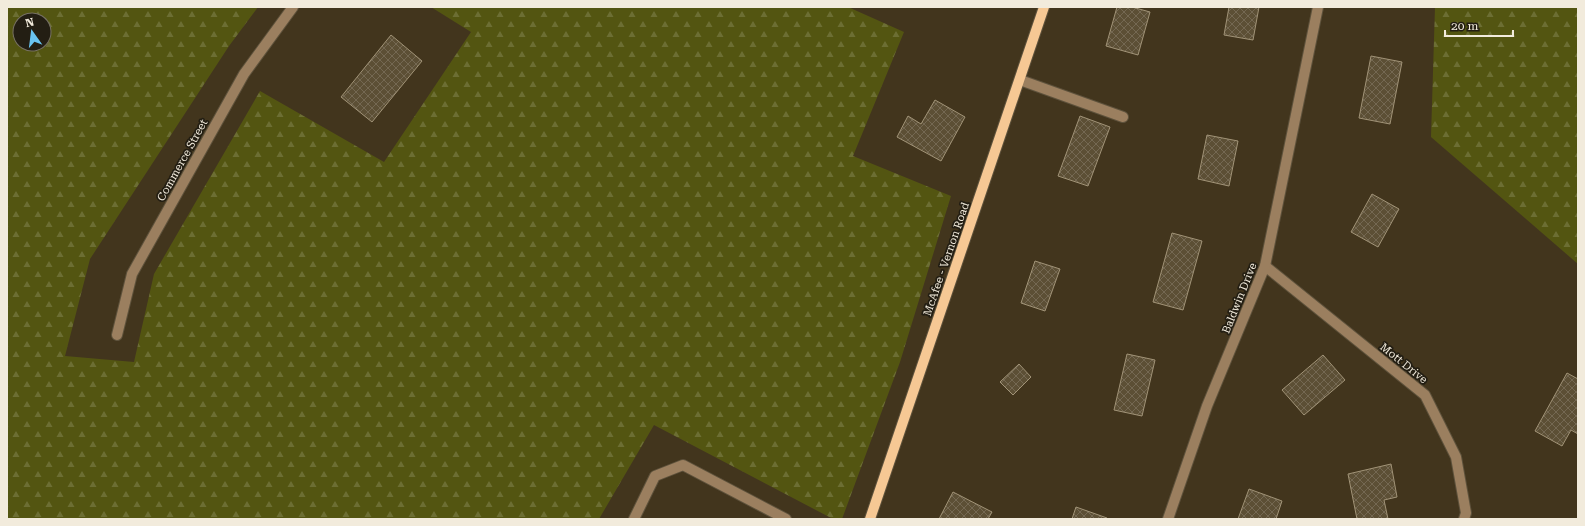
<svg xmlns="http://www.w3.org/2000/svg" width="1585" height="526" font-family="'Roboto Serif',serif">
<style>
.forest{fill:url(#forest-firs);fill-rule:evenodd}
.building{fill:url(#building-cross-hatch);stroke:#a19377}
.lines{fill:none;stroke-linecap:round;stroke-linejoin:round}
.minor-casing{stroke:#5e523c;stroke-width:12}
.major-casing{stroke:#5e523c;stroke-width:12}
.minor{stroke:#9b7f5f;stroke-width:10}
.major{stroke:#f6c894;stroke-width:10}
.labels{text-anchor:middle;stroke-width:3.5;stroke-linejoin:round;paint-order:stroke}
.street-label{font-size:11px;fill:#f2ebdc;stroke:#231e13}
</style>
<defs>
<pattern id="forest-firs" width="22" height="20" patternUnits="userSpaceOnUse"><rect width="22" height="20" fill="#535511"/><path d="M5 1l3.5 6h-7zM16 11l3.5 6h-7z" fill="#6c6e33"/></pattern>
<pattern id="building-cross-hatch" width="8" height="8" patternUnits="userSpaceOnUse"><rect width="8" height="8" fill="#5c4f35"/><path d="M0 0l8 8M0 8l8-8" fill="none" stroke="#746852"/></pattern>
</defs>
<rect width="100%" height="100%" fill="#42351d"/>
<g class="forest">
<path d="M7 7H258L229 46 90 259 65 356 134 362 154 274 260 91 384 162 471 32 431 7H848L904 32 853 156 951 196 900 362 842 519H833L654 425 599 519H7ZM20 20H44V44H20Z"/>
<polygon points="1435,7 1578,7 1578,264 1431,137"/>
</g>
<g class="building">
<polygon points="1117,7 1132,7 1150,12 1138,55 1106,46"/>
<polygon points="1229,7 1259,7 1253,40 1224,35"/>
<polygon points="391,35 422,61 372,122 341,97"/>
<polygon points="1371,56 1402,62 1390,124 1359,118"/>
<polygon points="935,100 965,117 941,161 897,137 908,116 921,124"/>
<polygon points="1080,116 1110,127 1088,186 1058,176"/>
<polygon points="1207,135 1238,141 1229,186 1198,179"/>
<polygon points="1372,194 1399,209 1378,247 1351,232"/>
<polygon points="1172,233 1202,241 1183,310 1153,302"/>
<polygon points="1035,261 1060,269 1045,311 1021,303"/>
<polygon points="1127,354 1155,360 1142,416 1114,410"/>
<polygon points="1323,355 1345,380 1304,415 1282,390"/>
<polygon points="1019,364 1031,377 1013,395 1000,382"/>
<polygon points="1567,373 1578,379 1578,434 1571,430 1562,446 1535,431"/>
<polygon points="1391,464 1397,497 1384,500 1388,519 1357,519 1348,474"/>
<polygon points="1249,489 1282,501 1276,519 1238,519"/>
<polygon points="953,492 992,512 988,519 939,519"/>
<polygon points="1076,507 1107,518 1107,519 1072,519"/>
</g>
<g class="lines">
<defs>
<g id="minor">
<polyline points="1020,80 1123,117"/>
<polyline points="1265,266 1425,395 1456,457 1466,513 1464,519"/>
<polyline points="117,335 132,274 244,74 293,7"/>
<polyline points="634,519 655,476 683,465 786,519"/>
<polyline points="1168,519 1207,406 1265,266 1318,7"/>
</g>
<polyline id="major" points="870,519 1044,7"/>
</defs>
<use href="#minor" class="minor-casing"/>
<use href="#major" class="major-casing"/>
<use href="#minor" class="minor"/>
<use href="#major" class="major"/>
</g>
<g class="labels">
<g class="street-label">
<text transform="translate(182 160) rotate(-61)" y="4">Commerce Street</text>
<text transform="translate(946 259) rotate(-71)" y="4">McAfee - Vernon Road</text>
<text transform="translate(1239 298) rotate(-68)" y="4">Baldwin Drive</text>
<text transform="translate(1404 363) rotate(39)" y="4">Mott Drive</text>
</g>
</g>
<rect width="1585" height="526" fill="none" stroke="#f2ebdc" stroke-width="16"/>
<g transform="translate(32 32) rotate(346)"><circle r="19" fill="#231e13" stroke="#767063"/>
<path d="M0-3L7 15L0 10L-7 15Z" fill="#69c3f1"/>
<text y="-6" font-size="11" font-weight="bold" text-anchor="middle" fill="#f2ebdc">N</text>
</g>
<path d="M1445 30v6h68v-6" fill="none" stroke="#f2ebdc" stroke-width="2"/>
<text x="1451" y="30" font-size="12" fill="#f2ebdc" stroke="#231e13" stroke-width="3" paint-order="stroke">20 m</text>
</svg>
